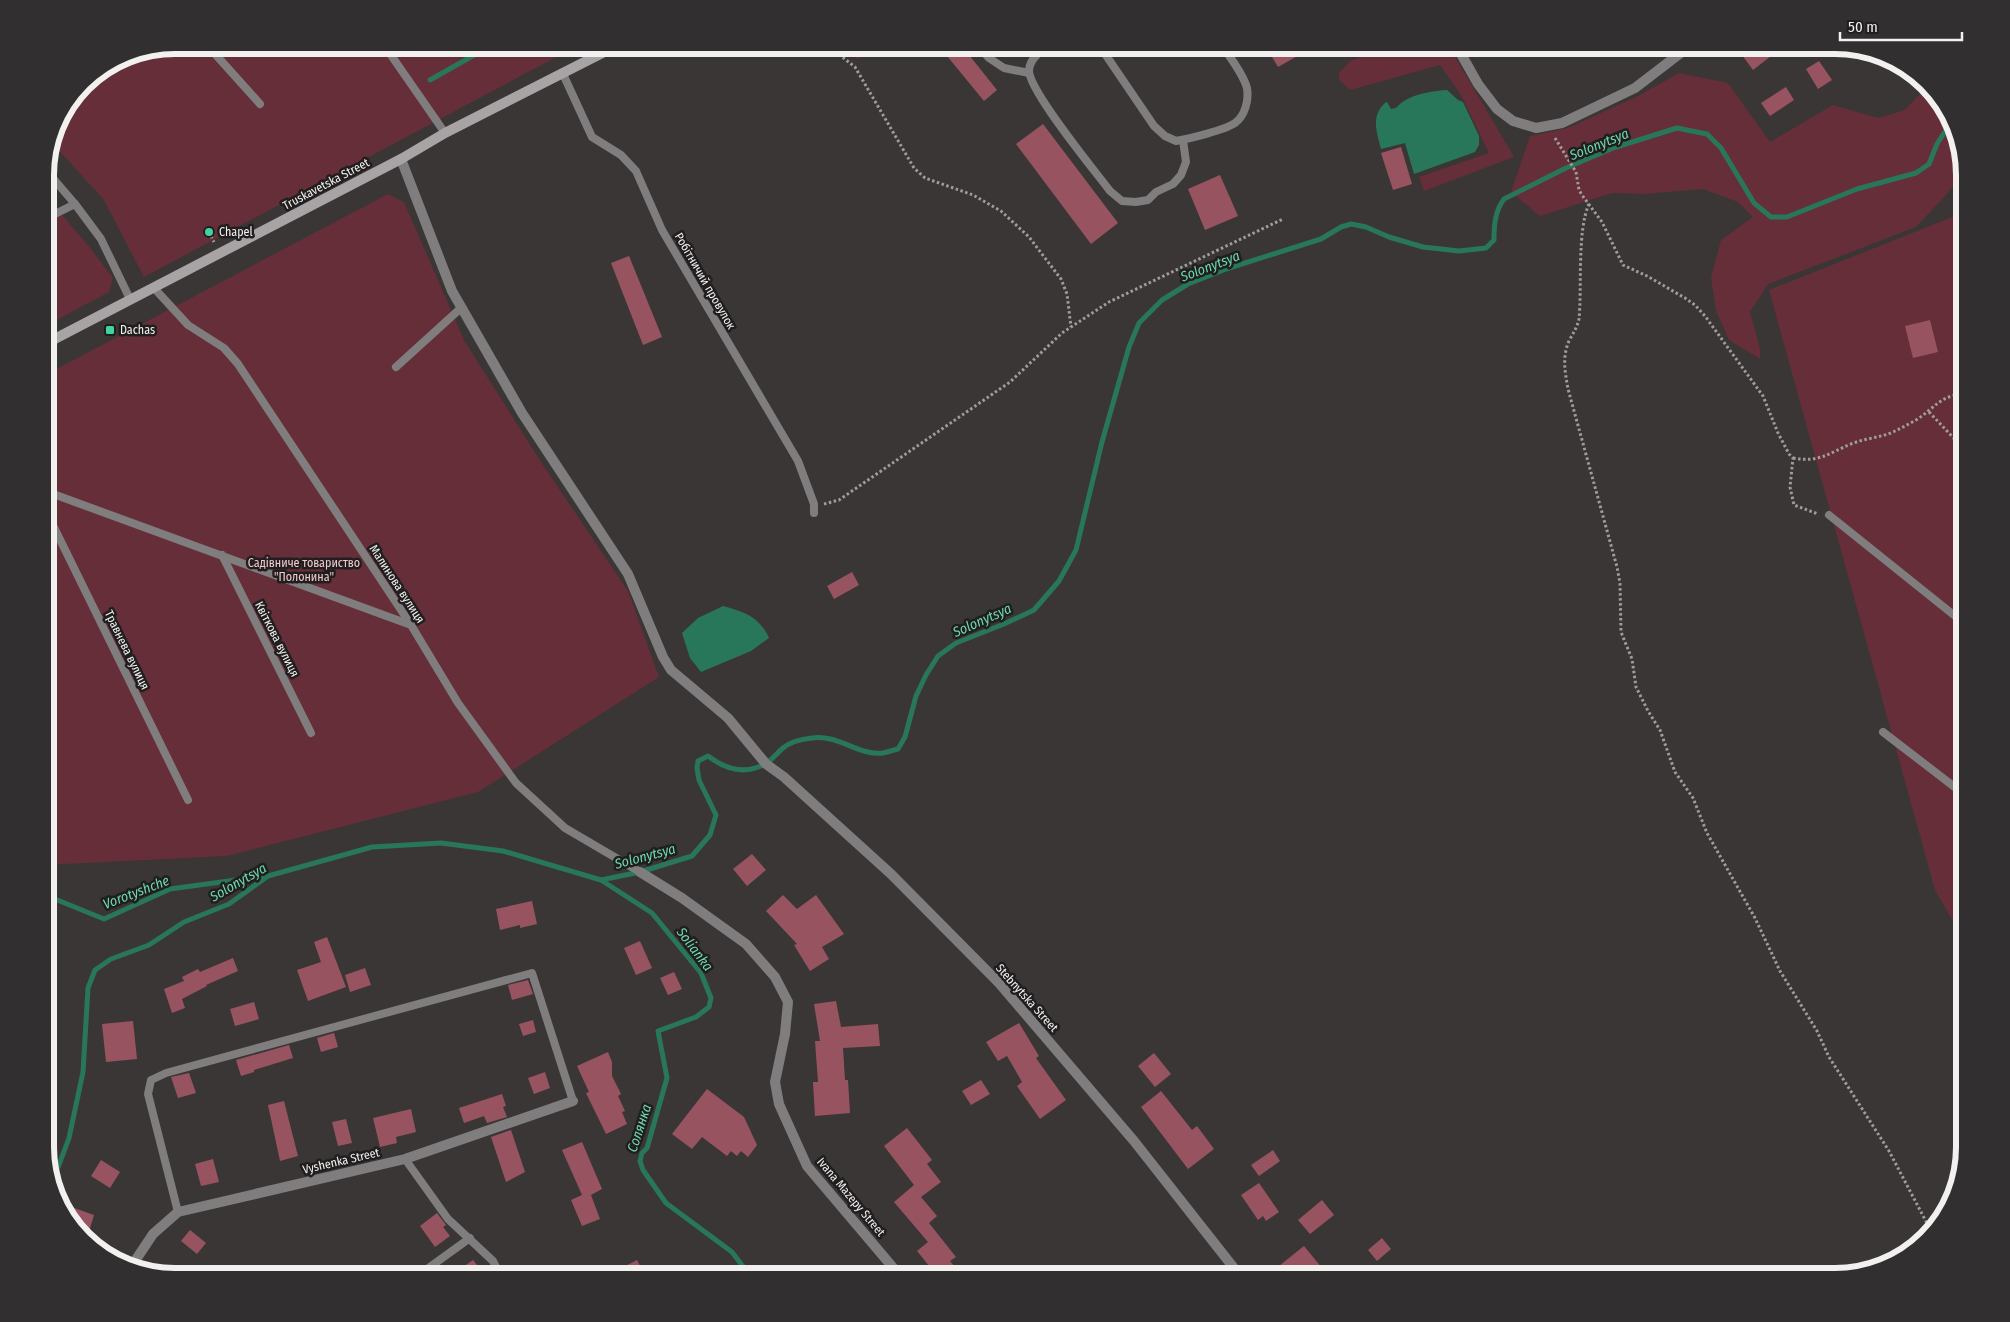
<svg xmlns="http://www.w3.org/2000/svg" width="2010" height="1322" font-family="'Fira Sans Condensed',sans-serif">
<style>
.green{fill:#652e39}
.water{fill:#28775b}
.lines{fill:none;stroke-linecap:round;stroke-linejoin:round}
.stream{stroke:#28775b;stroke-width:5}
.building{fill:#975460}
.path{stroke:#9f9c9c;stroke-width:3;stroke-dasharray:2.5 2.5;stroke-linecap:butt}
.lane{stroke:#7f7d7d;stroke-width:8}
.street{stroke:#7f7d7d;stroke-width:10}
.secondary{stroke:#a8a4a5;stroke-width:10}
.poi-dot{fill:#40d4a2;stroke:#201e1e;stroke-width:2}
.labels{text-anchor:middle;stroke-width:5;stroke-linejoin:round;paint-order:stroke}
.street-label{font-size:12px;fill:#f3f0f0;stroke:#201e1e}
.poi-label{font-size:12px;fill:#f3f0f0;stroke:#201e1e;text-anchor:start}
.park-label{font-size:12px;fill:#f3cacf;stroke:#201e1e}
.water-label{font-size:14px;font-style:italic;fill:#6cd9af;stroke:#201e1e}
.rim{fill:none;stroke:#f3f0f0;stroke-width:6}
</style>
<rect width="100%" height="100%" fill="#3a3636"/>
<g class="green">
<polygon points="175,45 579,45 144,277 104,200 52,143 58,118 83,83 126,55"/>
<polygon points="839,45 890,45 857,59"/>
<polygon points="1382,45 1448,45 1514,157 1424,191 1419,177 1489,153 1461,95 1440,65 1350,90 1339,80 1339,73 1350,61 1372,53"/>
<polygon points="1679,73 1728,83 1770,142 1833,105 1878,118 1905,110 1926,87 1948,110 1964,171 1947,194 1916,227 1768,284 1750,312 1760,349 1760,359 1729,340 1716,311 1711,277 1721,240 1753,217 1738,202 1703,189 1644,194 1612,193 1540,216 1511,192 1530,136 1568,128 1638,96"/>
<polygon points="388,194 404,202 464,340 541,462 628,591 659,677 478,792 226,856 45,865 45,375"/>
<polygon points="45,195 91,249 113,278 109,292 45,326"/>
<polygon points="1965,212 1965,942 1935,890 1769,290"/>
</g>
<g class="water">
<path d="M1447 90 1458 100 1463 102 1479 136V145L1475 152 1414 174 1405 143 1381 149C1377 132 1370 116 1386 102H1387L1391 109 1396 108C1407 95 1430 91 1447 90Z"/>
<path d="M723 606C744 612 759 616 769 638L751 651 701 672 690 658 682 633 698 618Z"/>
</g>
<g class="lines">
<g class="stream">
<polyline points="430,80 492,45"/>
<polyline points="601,880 652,913 701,973 711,998 709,1007 696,1017 658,1031 667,1078 647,1148 642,1153 640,1161 643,1170 666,1203 732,1252 751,1277"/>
<polyline points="45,895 104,919 170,889 265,876"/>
<path d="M53 1181 69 1138 83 1072 88 988 95 970 111 959 149 945 184 922 229 904 268 876 372 847 441 843 503 851 601 880 640 872 692 856 710 835 716 815 699 780 697 768 698 761 708 756C725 769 745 775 765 764 772 760 777 753 783 748 790 742 802 739 812 738 839 734 858 756 883 753 888 752 893 750 898 749L905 737 916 696 926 675 938 656 956 643 1004 624 1034 610 1059 581 1076 550 1102 442 1129 347 1139 323 1162 300 1188 284 1226 269 1321 239 1341 227 1351 224 1366 227 1389 237 1423 247 1459 251 1486 248 1494 240C1494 225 1495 211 1504 199L1566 168 1613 148 1677 128 1707 134 1721 148 1754 203 1771 217H1787L1857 189 1916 173 1929 164 1937 144 1951 122"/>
</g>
</g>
<g class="building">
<polygon points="938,45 961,45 997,90 984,101"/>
<polygon points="1265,45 1317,45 1278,67"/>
<polygon points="1747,45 1785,45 1753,70 1739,51"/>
<polygon points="1819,61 1832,80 1818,89 1806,69"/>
<polygon points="1786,87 1794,100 1770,116 1761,103"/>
<polygon points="1043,124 1118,223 1091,244 1016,144"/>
<polygon points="1401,147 1412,184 1393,190 1381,153"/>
<polygon points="1220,175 1238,216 1205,230 1188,189"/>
<polygon points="629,256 662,337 643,345 611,263"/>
<polygon points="1930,320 1938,352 1913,358 1905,326"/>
<polygon points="852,572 859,585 834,599 827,586"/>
<polygon points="752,854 766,870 747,886 733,869"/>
<polygon points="783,895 797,909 816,895 844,934 822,947 829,959 810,971 794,945 797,944 766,911"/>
<polygon points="532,901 537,924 520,928 520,925 500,930 496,909"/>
<polygon points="327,937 346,987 308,1001 297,970 321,962 314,942"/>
<polygon points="640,941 652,968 636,975 624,948"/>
<polygon points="233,958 238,971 206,985 207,986 182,999 185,1008 172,1013 164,989 184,981 182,977 198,969 200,972"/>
<polygon points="365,968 371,985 350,992 345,975"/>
<polygon points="674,972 682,989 668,995 660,978"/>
<polygon points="528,980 533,994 512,1000 508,985"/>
<polygon points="836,1001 841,1027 878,1024 880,1046 843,1048 845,1080 848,1080 850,1113 815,1116 813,1082 818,1082 815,1041 820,1041 814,1004"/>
<polygon points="254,1002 259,1019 235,1026 230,1009"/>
<polygon points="533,1020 536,1032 523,1036 519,1024"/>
<polygon points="133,1021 137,1059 106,1062 102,1024"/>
<polygon points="1019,1023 1039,1056 1036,1058 1066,1100 1040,1119 1017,1086 1022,1082 1007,1056 998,1061 986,1042"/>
<polygon points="334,1033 338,1047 321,1052 317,1038"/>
<polygon points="289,1045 293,1058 254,1070 254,1072 241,1076 236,1060"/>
<polygon points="608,1052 612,1062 612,1076 621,1094 618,1096 625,1111 622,1112 627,1124 606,1134 586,1093 589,1092 577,1066"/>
<polygon points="1154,1053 1171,1074 1155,1087 1138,1066"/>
<polygon points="545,1072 550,1088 534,1094 528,1078"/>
<polygon points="189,1073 196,1093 178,1098 171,1077"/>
<polygon points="981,1080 990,1094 971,1105 962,1091"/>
<polygon points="707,1089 744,1117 757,1145 748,1157 741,1151 737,1156 731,1151 727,1156 702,1137 692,1149 672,1134"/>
<polygon points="1161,1091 1192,1130 1197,1126 1214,1149 1188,1169 1141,1107"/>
<polygon points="502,1094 506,1106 503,1107 507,1117 487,1123 484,1116 464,1123 459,1108"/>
<polygon points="284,1101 298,1156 280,1161 268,1105"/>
<polygon points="411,1109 416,1132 396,1137 397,1143 380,1147 373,1118"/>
<polygon points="346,1119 352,1143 338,1146 332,1122"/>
<polygon points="907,1128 932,1160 927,1164 941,1182 921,1197 937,1216 929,1223 956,1257 950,1261 963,1277 938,1277 917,1251 928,1242 894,1202 914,1185 884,1146"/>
<polygon points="511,1130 525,1172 506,1182 491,1137"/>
<polygon points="582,1142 602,1189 591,1195 600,1219 582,1226 571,1200 582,1195 562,1150"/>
<polygon points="1273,1150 1280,1161 1259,1176 1251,1165"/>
<polygon points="213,1159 219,1182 201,1186 195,1164"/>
<polygon points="101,1160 120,1172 110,1188 91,1176"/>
<polygon points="1259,1183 1279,1212 1266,1221 1263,1216 1258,1220 1241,1195"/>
<polygon points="1322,1200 1334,1215 1310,1234 1298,1220"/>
<polygon points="60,1203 94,1215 87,1238 63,1212"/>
<polygon points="437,1213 446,1225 443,1227 450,1236 435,1247 420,1226"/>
<polygon points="190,1230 206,1243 197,1254 181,1241"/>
<polygon points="1382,1238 1391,1249 1377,1261 1368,1250"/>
<polygon points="1304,1246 1322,1268 1310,1277 1287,1277 1279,1266"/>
<polygon points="473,1260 482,1271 473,1277 466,1277 460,1269"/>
<polygon points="637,1260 646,1277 604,1277"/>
</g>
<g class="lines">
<g class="path">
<polyline points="827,45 855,67 914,168 925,178 973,195 1001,211 1029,237 1061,279 1067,294 1071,327"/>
<polyline points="1555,138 1576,172 1579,190 1582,195 1602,222 1623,265 1647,276 1685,298 1695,305 1705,316 1763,396 1778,433 1789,454 1793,458 1790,487 1794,505 1818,514"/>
<path d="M1589 204C1577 230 1582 288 1579 319 1577 328 1573 333 1569 341 1562 357 1565 372 1568 389L1617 567 1620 583 1621 632 1632 659 1636 687 1648 711 1660 730 1675 772 1693 798 1707 833 1755 918 1780 971 1817 1031 1829 1057 1889 1151 1931 1231"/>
<polyline points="211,236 214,242"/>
<polyline points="1929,412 1965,450"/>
<path d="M1793 458C1819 463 1829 453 1851 444 1863 439 1876 438 1888 434 1898 430 1907 425 1916 420 1935 408 1940 395 1965 394"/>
<polyline points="824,504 839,500 1010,382 1062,333 1109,302 1283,219"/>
</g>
<g class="lane">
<polyline points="207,45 260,104"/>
<polyline points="384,45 445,133"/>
<polyline points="977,45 989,58 1004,68 1029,73"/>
<path d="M1050 45C1041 51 1030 58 1029 70 1028 90 1095 171 1110 191L1122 201 1136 202 1148 200 1156 192 1173 184 1181 175 1186 162 1183 140"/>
<path d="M1099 45 1154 126 1165 136 1176 141C1188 139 1225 130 1235 123 1245 116 1249 100 1247 88 1243 73 1230 58 1222 45"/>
<polyline points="563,74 592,137 621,155 636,171 662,230 798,461 814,504 814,513"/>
<polyline points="45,169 75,204 101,239 130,299"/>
<polyline points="45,219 75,204"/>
<polyline points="154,288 188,325 224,348 238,364 411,625 458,703 516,783 565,828 640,872"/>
<polyline points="396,367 461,308"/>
<polyline points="45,491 411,625"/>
<polyline points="45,509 188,800"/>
<polyline points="1829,515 1965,624"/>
<polyline points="222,555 311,733"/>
<polyline points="1883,732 1965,795"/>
<polyline points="405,1159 448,1219 493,1261 501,1277"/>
<polyline points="178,1212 148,1094 151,1080 166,1073 532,973 573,1101"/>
<polyline points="416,1277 470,1238"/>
</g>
<g class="street">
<polyline points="1456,45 1478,84 1497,109 1513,121 1536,128 1562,123 1635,88 1691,45"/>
<polyline points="401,159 452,291 522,413 628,574 663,657 671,670 728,718 766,764 784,777 891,874 999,983 1134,1141 1241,1277"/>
<polyline points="640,872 682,898 746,944 775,977 788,1002 785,1034 775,1082 779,1104 807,1166 901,1277"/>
<polyline points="133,1264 153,1234 178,1212 405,1159 573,1101"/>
</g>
<polyline class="secondary" points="45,344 401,159 445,133 618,45"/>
</g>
<g class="poi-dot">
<circle cx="209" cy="232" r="5"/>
<rect x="105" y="325" width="10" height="10" rx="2.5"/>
</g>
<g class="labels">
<g class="street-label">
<text transform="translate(326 184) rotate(-28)" y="4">Truskavetska Street</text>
<text transform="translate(705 281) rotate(60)" y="4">Робітничий провулок</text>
<text transform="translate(397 584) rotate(57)" y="4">Малинова вулиця</text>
<text transform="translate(277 639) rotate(63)" y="4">Квіткова вулиця</text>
<text transform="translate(127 650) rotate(64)" y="4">Травнева вулиця</text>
<text transform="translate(1027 998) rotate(48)" y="4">Stebnytska Street</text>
<text transform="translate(341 1161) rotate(-13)" y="4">Vyshenka Street</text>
<text transform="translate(851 1197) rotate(50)" y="4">Ivana Mazepy Street</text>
</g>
<g class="poi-label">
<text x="219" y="236">Chapel</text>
<text x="120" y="334">Dachas</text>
</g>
<g class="park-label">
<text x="304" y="567">Садівниче товариство<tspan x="304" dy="14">"Полонина"</tspan></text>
</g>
<g class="water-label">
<text transform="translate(1599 144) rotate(-22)" y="5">Solonytsya</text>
<text transform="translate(1210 266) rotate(-21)" y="5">Solonytsya</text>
<text transform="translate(982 620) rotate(-24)" y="5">Solonytsya</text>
<text transform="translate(645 856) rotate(-15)" y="5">Solonytsya</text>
<text transform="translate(238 882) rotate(-30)" y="5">Solonytsya</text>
<text transform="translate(136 892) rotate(-21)" y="5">Vorotyshche</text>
<text transform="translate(695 949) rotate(53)" y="5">Solianka</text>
<text transform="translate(639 1128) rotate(-72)" y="5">Солянка</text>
</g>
</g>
<path d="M0 0H2010V1322H0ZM175 54H1835A121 121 0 0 1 1956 175V1147A121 121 0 0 1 1835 1268H175A121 121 0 0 1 54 1147V175A121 121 0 0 1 175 54Z" fill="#312f2f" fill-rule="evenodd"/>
<path class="rim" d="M175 54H1835A121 121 0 0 1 1956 175V1147A121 121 0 0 1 1835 1268H175A121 121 0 0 1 54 1147V175A121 121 0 0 1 175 54Z"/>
<path d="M1840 32v8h122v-8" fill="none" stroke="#f3f0f0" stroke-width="2.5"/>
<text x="1848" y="32" font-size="15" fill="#f3f0f0" stroke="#201e1e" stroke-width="4" paint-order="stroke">50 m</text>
</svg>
